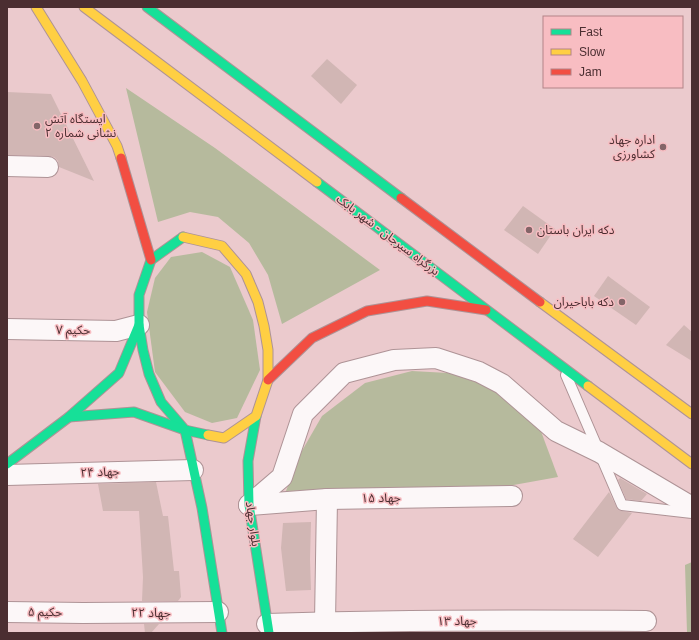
<svg xmlns="http://www.w3.org/2000/svg" width="699" height="640" font-family="Helvetica,'Noto Sans Arabic',sans-serif">
<style>
.green{fill:#b6ba9d}
.building{fill:#d1b6b4}
.lines{fill:none;stroke-linecap:round;stroke-linejoin:round}
.lane-casing{stroke:#ae9396;stroke-width:12}
.street-casing{stroke:#ae9396;stroke-width:22}
.fast-casing{stroke:#ae9396;stroke-width:11}
.slow-casing{stroke:#ae9396;stroke-width:11}
.jam-casing{stroke:#ae9396;stroke-width:11}
.lane{stroke:#fcf7f8;stroke-width:10}
.street{stroke:#fcf7f8;stroke-width:20}
.fast{stroke:#16e098;stroke-width:9}
.slow{stroke:#ffcf43;stroke-width:9}
.jam{stroke:#f24e42;stroke-width:9}
.poi-dot{fill:#836568;stroke:#f8bdc2;stroke-width:1.5}
.labels{text-anchor:middle;stroke-width:3;stroke-linejoin:round;paint-order:stroke}
.poi-label{font-size:12px;fill:#4b2e31;stroke:#f8bdc2;text-anchor:start}
.street-label{font-size:12px;fill:#4b2e31;stroke:#f8bdc2}
</style>
<rect width="100%" height="100%" fill="#ebcacd"/>
<g class="green">
<polygon points="126,88 215,148 380,270 282,324 268,275 249,243 218,217 190,212 158,222"/>
<polygon points="202,252 230,267 253,320 260,370 237,418 212,423 185,412 155,372 147,312 155,278 171,257"/>
<polygon points="412,371 448,373 479,383 511,400 539,426 558,477 503,487 286,491 299,456 322,416 365,383"/>
<polygon points="692,562 692,633 687,633 685,565"/>
</g>
<g class="building">
<polygon points="327,59 357,85 341,104 311,76"/>
<polygon points="7,92 51,94 94,181 59,167 58,161 54,157 48,156 7,155"/>
<polygon points="523,206 555,229 538,254 504,230"/>
<polygon points="608,276 650,307 636,325 594,296"/>
<polygon points="684,325 692,332 692,361 666,345"/>
<polygon points="620,478 647,494 641,501 626,499 618,480"/>
<polygon points="156,482 163,516 168,516 174,571 179,571 181,597 178,601 142,601 143,577 139,511 103,511 98,484"/>
<polygon points="609,492 618,510 632,513 598,557 573,539"/>
<polygon points="311,522 310,559 311,590 286,591 281,548 283,523"/>
<polygon points="144,624 159,624 151,633 145,633"/>
</g>
<g class="lines">
<defs>
<polyline id="lane" points="566,375 622,505 692,513"/>
<g id="street">
<polyline points="7,166 48,167"/>
<polyline points="7,329 116,331 139,325"/>
<polyline points="7,475 193,470"/>
<polyline points="249,505 282,477 303,414 344,373 394,360 436,358 479,372 502,384 556,431 599,452 692,507"/>
<polyline points="249,505 327,499 512,496"/>
<polyline points="7,612 83,613 218,612"/>
<polyline points="325,622 327,499"/>
<path d="M267 624C394 620 520 620 646 621"/>
</g>
<g id="fast">
<polyline points="147,7 401,198"/>
<polyline points="317,182 588,386"/>
<polyline points="183,237 151,260 139,295 139,325 143,350 149,374 161,402 185,430 208,435"/>
<polyline points="256,416 248,461 249,505 269,633"/>
<polyline points="69,417 134,412 185,430"/>
<polyline points="185,430 202,508 222,633"/>
<polyline points="7,464 69,417 119,373 139,325"/>
</g>
<g id="slow">
<polyline points="36,7 82,81 117,146 121,158"/>
<polyline points="84,7 317,182"/>
<polyline points="183,237 222,246 246,274 258,302 264,326 268,350 268,380 256,416 224,438 208,435"/>
<polyline points="540,302 692,414"/>
<polyline points="588,386 692,464"/>
</g>
<g id="jam">
<polyline points="121,158 151,260"/>
<polyline points="401,198 540,302"/>
<polyline points="268,380 312,338 367,311 427,301 486,310"/>
</g>
</defs>
<use href="#lane" class="lane-casing"/>
<use href="#street" class="street-casing"/>
<use href="#fast" class="fast-casing"/>
<use href="#slow" class="slow-casing"/>
<use href="#jam" class="jam-casing"/>
<use href="#lane" class="lane"/>
<use href="#street" class="street"/>
<use href="#fast" class="fast"/>
<use href="#slow" class="slow"/>
<use href="#jam" class="jam"/>
</g>
<g class="poi-dot">
<circle cx="37" cy="126" r="4"/>
<circle cx="663" cy="147" r="4"/>
<circle cx="529" cy="230" r="4"/>
<circle cx="622" cy="302" r="4"/>
</g>
<g class="labels">
<g class="poi-label">
<text x="45" y="123">ایستگاه آتش<tspan x="45" dy="14">نشانی شماره ۲</tspan></text>
<text x="655" y="144" text-anchor="end">اداره جهاد<tspan x="655" dy="14">کشاورزی</tspan></text>
<text x="537" y="234">دکه ایران باستان</text>
<text x="614" y="306" text-anchor="end">دکه باباحیران</text>
</g>
<g class="street-label">
<text transform="translate(388 235) rotate(37)" y="4">بزرگراه سیرجان - شهر بابک</text>
<text transform="translate(73 330) rotate(1)" y="4">حکیم ۷</text>
<text transform="translate(100 472) rotate(-2)" y="4">جهاد ۲۴</text>
<text transform="translate(381 498) rotate(-1)" y="4">جهاد ۱۵</text>
<text transform="translate(253 524) rotate(82)" y="4">بلوار جهاد</text>
<text transform="translate(45 612) rotate(1)" y="4">حکیم ۵</text>
<text x="151" y="617">جهاد ۲۲</text>
<text transform="translate(457 621) rotate(-1)" y="4">جهاد ۱۳</text>
</g>
</g>
<rect width="699" height="640" fill="none" stroke="#4b2e31" stroke-width="16"/>
<rect x="543" y="16" width="140" height="72" fill="#f8bdc2" stroke="#b38488"/>
<rect x="551" y="29" width="20" height="6" fill="#16e098" stroke="#b38488"/>
<text x="579" y="36" font-size="12" fill="#4b2e31">Fast</text>
<rect x="551" y="49" width="20" height="6" fill="#ffcf43" stroke="#b38488"/>
<text x="579" y="56" font-size="12" fill="#4b2e31">Slow</text>
<rect x="551" y="69" width="20" height="6" fill="#f24e42" stroke="#b38488"/>
<text x="579" y="76" font-size="12" fill="#4b2e31">Jam</text>
</svg>
